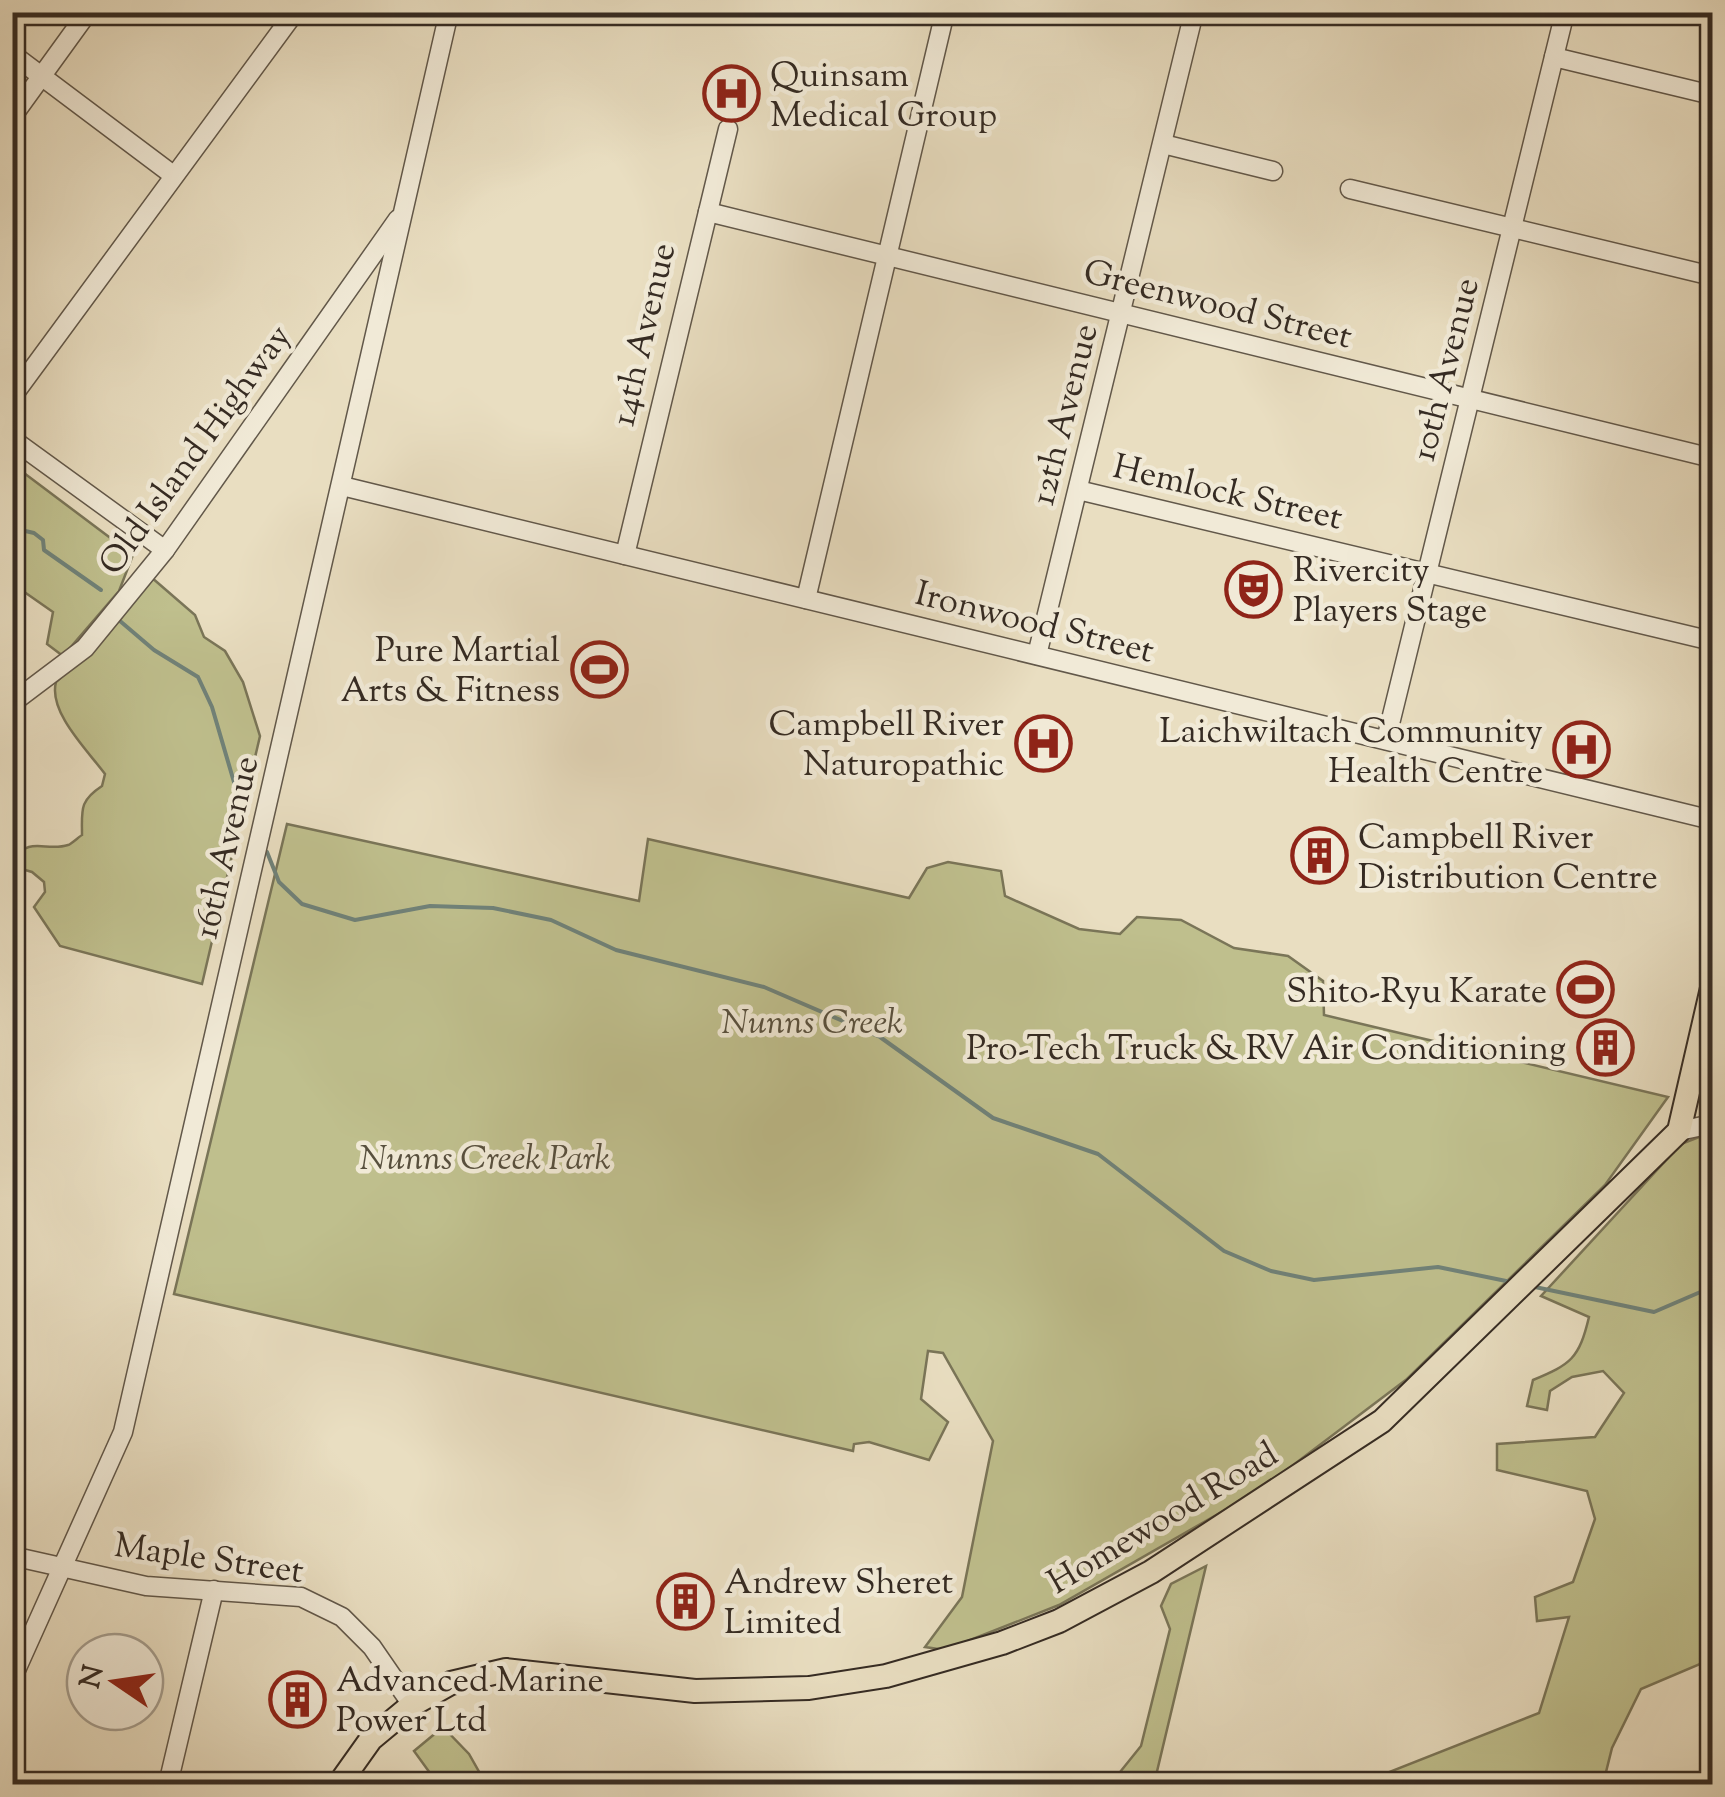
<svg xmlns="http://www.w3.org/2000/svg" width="1725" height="1797" font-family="'Sorts Mill Goudy',serif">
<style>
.green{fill:#bfbf8d;stroke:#7a7558;stroke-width:2.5}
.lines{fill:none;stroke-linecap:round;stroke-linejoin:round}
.stream{stroke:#708279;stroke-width:4}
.minor-casing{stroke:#62584a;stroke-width:21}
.major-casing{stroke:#352b23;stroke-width:26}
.minor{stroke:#f1ead7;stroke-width:18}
.major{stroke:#e9dec1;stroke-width:22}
.labels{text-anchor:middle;stroke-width:9;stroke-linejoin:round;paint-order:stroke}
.poi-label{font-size:35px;fill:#352b23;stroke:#f1ead7;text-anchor:start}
.street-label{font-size:35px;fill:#352b23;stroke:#f1ead7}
.park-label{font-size:35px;font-style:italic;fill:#58503e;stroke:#f1ead7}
</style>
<rect width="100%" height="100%" fill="#e9dec1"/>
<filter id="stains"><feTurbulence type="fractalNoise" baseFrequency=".002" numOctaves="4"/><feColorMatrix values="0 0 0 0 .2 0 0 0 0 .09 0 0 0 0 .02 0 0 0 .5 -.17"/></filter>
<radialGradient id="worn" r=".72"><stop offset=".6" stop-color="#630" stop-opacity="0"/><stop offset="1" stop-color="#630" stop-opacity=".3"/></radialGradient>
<g class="green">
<polygon points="12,464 133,555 119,591 63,656 47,644 53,612 13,584"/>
<path d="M151 577 195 615 204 637 225 651 243 682 260 736 202 984 60 946 34 907 45 892 44 882 32 872 18 868 15 859C28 836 47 852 68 845 70 845 80 836 82 835 82 810 79 801 102 786L105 774C88 751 48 712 56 682L108 634Z"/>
<polygon points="287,824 639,901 648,839 909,898 927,868 948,862 1001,871 1005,896 1079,929 1120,934 1137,917 1181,920 1234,948 1288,956 1323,981 1324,1015 1668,1097 1605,1185 1407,1379 1260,1490 1059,1605 945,1650 925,1647 962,1597 993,1441 943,1353 928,1351 921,1399 948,1422 929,1460 869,1442 854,1444 853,1451 174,1294"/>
<path d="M1712 1132V1659L1641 1689 1612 1748 1603 1784H1359L1539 1713 1569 1617 1537 1621 1535 1597 1573 1582 1595 1519 1587 1491 1497 1470V1444L1595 1437 1624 1393 1603 1371 1572 1377 1550 1391 1547 1410 1527 1406 1533 1380C1571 1364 1579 1359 1589 1317L1541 1296 1681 1144Z"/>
<polygon points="1206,1566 1154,1784 1120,1784 1116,1777 1141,1746 1170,1629 1161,1606 1171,1584"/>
<polygon points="443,1727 469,1754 486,1784 438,1784 414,1751"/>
</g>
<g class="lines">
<g class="stream">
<polyline points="12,528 34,533 43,540 44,550 101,590"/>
<polyline points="120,621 154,650 198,677 212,707 241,806"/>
<polyline points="267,852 279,882 302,904 355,920 430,906 493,908 551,920 616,950 764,987 880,1037 993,1118 1098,1154 1224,1251 1271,1271 1314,1280 1438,1267 1511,1282"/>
<polyline points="1535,1287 1654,1312 1712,1287"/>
</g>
<defs>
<g id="minor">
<polyline points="427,12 448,16"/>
<polyline points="12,54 173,175"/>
<polyline points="1554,57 1712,95"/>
<polyline points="12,117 88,12"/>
<polyline points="1163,144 1273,171"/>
<polyline points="1350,189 1712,276"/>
<polyline points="708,212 1712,458"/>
<polyline points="12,397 295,12"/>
<polyline points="12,439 165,550"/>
<polyline points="342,486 1712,820"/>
<polyline points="1078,490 1712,641"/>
<polyline points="625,555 728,129"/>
<polyline points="806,599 945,12"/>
<polyline points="1037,655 1194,12"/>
<polyline points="12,703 85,648 165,550 398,219"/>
<polyline points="1386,740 1565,12"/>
<polyline points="1679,1131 1712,1124"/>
<polyline points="12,1556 146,1586 301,1597 342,1617 372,1647 412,1705"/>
<polyline points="12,1679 123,1432 449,12"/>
<polyline points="168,1784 214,1590"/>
</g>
<polyline id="major" points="339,1784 371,1739 412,1705 451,1683 506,1670 695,1691 809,1688 886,1676 1002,1643 1059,1621 1151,1572 1382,1421 1679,1131 1712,988"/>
</defs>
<use href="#minor" class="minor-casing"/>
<use href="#major" class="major-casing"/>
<use href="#minor" class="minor"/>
<use href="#major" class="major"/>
</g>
<defs>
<symbol id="hospital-ring" viewBox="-11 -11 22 22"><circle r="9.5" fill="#f1ead7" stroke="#8f2418" stroke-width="1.5"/><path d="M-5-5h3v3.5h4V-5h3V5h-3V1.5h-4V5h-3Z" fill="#8f2418"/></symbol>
<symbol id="theatre-ring" viewBox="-11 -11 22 22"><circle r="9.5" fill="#f1ead7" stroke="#8f2418" stroke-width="1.5"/><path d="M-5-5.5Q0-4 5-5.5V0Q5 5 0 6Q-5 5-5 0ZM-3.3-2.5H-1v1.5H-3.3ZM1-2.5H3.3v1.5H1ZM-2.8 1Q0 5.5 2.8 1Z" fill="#8f2418"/></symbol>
<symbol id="stadium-ring" viewBox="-11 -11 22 22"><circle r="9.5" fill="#f1ead7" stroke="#8f2418" stroke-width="1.5"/><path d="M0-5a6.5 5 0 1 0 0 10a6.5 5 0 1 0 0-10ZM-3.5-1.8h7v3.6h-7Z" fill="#8f2418"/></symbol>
<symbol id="building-ring" viewBox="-11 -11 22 22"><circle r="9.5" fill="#f1ead7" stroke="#8f2418" stroke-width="1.5"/><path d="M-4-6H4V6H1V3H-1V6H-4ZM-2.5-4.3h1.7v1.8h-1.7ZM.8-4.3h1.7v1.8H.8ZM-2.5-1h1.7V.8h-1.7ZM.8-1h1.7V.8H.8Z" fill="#8f2418"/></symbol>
</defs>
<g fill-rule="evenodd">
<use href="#hospital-ring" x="700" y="62" width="63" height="63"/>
<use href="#theatre-ring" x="1222" y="558" width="63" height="63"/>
<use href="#stadium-ring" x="568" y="638" width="63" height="63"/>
<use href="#hospital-ring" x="1012" y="712" width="63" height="63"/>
<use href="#hospital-ring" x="1550" y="718" width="63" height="63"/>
<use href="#building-ring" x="1288" y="824" width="63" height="63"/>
<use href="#stadium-ring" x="1554" y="958" width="63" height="63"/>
<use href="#building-ring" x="1574" y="1016" width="63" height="63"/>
<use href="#building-ring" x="654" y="1570" width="63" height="63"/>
<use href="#building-ring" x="266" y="1668" width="63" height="63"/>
</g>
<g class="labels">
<g class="poi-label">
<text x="770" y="86">Quinsam<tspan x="770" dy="40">Medical Group</tspan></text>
<text x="1293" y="581">Rivercity<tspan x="1293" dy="40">Players Stage</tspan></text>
<text x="560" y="661" text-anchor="end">Pure Martial<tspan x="560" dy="40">Arts &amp; Fitness</tspan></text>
<text x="1004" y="735" text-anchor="end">Campbell River<tspan x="1004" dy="40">Naturopathic</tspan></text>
<text x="1543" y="742" text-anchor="end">Laichwiltach Community<tspan x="1543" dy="40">Health Centre</tspan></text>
<text x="1358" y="848">Campbell River<tspan x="1358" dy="40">Distribution Centre</tspan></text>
<text x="1547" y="1002" text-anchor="end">Shito-Ryu Karate</text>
<text x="1566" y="1059" text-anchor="end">Pro-Tech Truck &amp; RV Air Conditioning</text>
<text x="724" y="1593">Andrew Sheret<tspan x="724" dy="40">Limited</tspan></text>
<text x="336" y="1691">Advanced Marine<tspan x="336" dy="40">Power Ltd</tspan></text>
</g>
<g class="street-label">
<text transform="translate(1218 303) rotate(14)" y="12">Greenwood Street</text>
<text transform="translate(642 334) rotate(-77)" y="12">14th Avenue</text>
<text transform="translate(1444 369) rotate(-76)" y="12">10th Avenue</text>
<text transform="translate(1063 414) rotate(-76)" y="12">12th Avenue</text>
<text transform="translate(194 449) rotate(-54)" y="12">Old Island Highway</text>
<text transform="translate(1228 491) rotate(13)" y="12">Hemlock Street</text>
<text transform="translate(1035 621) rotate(14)" y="12">Ironwood Street</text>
<text transform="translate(225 847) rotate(-77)" y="12">16th Avenue</text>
<text transform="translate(1162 1517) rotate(-31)" y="12">Homewood Road</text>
<text transform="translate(209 1557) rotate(8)" y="12">Maple Street</text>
</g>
<g class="park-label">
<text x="812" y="1033">Nunns Creek</text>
<text x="485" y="1169">Nunns Creek Park</text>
</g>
</g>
<rect width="1725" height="1797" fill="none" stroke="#e9dec1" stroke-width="50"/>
<rect x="15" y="15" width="1695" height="1767" fill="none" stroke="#352b23" stroke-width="5"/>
<rect x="25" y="25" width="1675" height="1747" fill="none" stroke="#352b23" stroke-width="2.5"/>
<g transform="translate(115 1682) rotate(283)"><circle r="48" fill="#f1ead7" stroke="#a69e8f" stroke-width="2.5"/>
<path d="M0-8L18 38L0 25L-18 38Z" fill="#8f2418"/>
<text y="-15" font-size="28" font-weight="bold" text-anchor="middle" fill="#352b23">N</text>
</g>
<rect width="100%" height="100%" filter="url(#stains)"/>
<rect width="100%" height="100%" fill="url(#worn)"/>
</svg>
